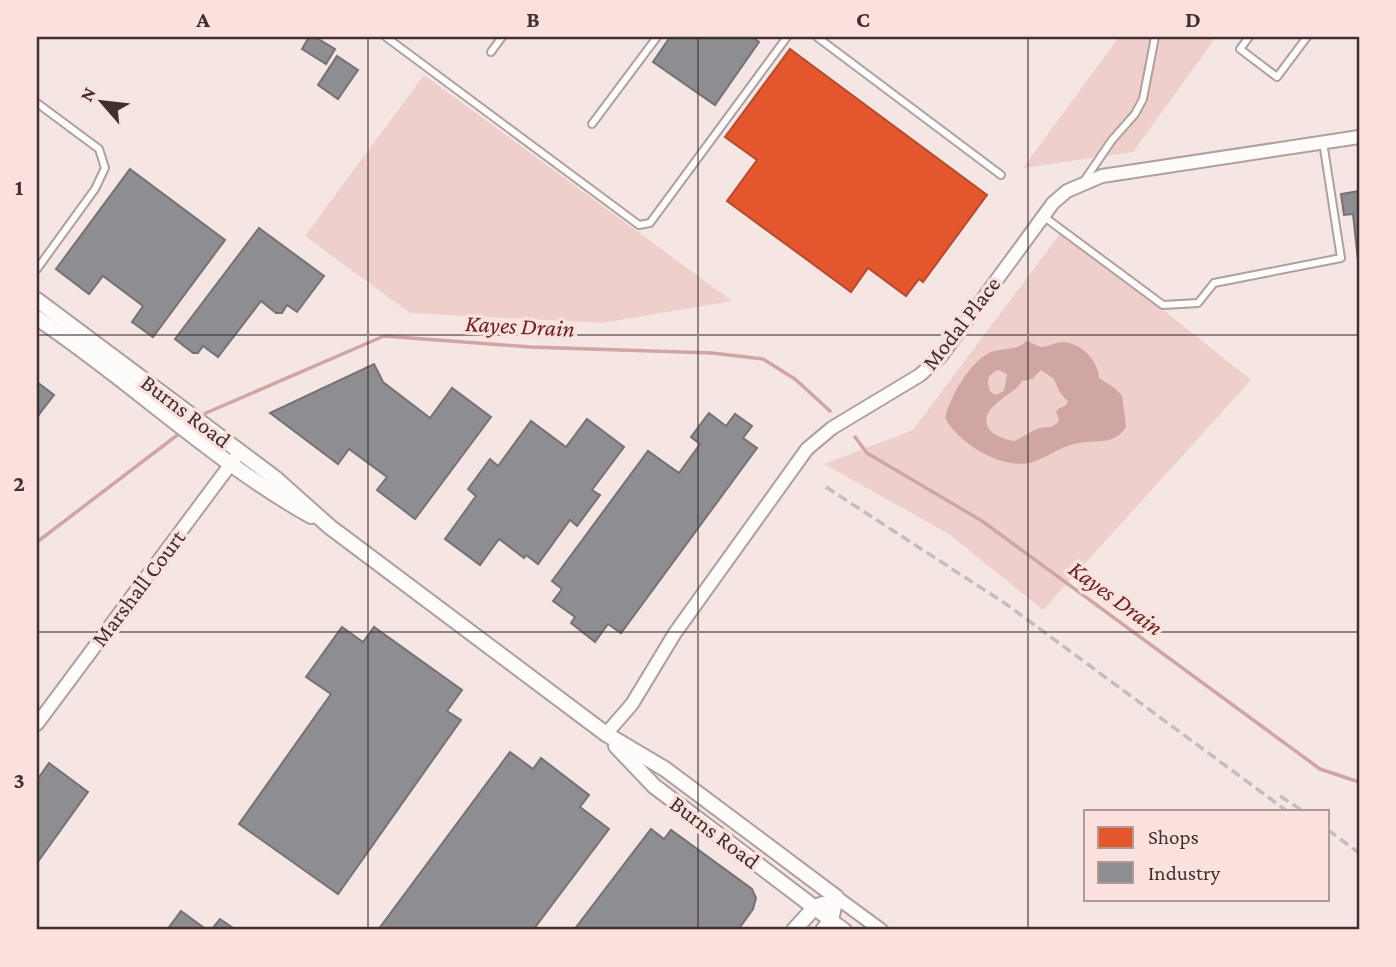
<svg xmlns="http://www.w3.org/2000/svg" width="1396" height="967" font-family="'Crimson Pro',serif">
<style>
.green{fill:#eecfcc}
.water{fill:#d0a6a2;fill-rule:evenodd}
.shops{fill:#e4572e;stroke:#b34b2e;stroke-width:2}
.industry{fill:#8d8d92;stroke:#767174;stroke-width:2}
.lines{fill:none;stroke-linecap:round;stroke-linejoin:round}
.stream{stroke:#d0a6a2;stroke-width:3.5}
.service-casing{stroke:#aea09e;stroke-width:10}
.minor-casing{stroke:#aea09e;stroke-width:16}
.tertiary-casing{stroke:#aea09e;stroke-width:18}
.service{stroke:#fefbfb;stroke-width:6}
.minor{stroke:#fefbfb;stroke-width:12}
.tertiary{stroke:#fefbfb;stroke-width:14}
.rail{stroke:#c3bebe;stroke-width:3.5;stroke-dasharray:10 5;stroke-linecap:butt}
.grid{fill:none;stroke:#402f2e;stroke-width:2;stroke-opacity:0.55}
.labels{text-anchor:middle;stroke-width:7;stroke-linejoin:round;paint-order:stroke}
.street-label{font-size:23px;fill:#402f2e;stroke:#fbe1de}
.water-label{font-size:24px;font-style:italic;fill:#672321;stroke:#fbe1de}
.neatline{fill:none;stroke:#402f2e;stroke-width:2.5}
.grid-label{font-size:23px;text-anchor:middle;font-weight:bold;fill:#402f2e}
</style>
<rect width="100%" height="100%" fill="#f5e6e4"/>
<g class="green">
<polygon points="1119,37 1216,37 1133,152 1023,168"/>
<polygon points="424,75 732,301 602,323 410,313 305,236"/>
<polygon points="1063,230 1251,380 1043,610 949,534 824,464 913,430"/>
</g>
<path class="water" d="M1026 341C1031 342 1036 346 1041 347 1048 347 1056 342 1063 342 1082 343 1098 361 1099 378L1116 389 1122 396 1126 427C1115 445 1097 440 1078 443 1061 446 1048 457 1033 462 1003 471 959 444 945 418 950 397 969 363 989 353 1001 347 1016 352 1026 341ZM998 370 1007 374 1004 391 995 395 990 391C986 381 988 374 998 370ZM1041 370 1054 379 1059 391 1068 402 1065 406 1058 409 1056 412 1059 420C1052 431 1047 425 1037 429 1029 432 1022 438 1014 441 1006 440 994 436 989 429 976 407 1015 395 1022 381L1032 379Z"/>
<polygon class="shops" points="790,49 987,195 923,282 919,279 906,296 868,268 851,292 727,201 757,160 725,137"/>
<g class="industry">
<polygon points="309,37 315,37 335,49 326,64 302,49"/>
<polygon points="670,37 752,37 759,42 715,105 653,62"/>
<polygon points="337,56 358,70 338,99 318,85"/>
<polygon points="130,169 225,240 153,337 132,322 143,306 103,276 89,294 56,269"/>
<polygon points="1359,191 1359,270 1353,214 1344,215 1341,194"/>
<polygon points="259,228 324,276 297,312 287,305 282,313 276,313 261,301 218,357 203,346 198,353 193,353 175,339"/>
<polygon points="374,364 383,382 430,418 452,388 491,417 415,519 377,490 387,477 349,449 338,464 270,413"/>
<polygon points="37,382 54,395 37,417"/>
<polygon points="709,413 726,426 735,414 752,426 743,438 757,448 621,633 608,624 595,642 571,623 575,617 553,601 562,589 552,581 648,451 679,473 700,444 691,437"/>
<polygon points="587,419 624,447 592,490 600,495 577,526 570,520 538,564 526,555 524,558 499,539 480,565 445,539 476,496 468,489 490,459 498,466 531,421 566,447"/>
<polygon points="342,627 363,642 374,627 462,690 447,711 461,720 338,894 239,824 331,694 306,677"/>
<polygon points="510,752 533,769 541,758 589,795 580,807 609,829 533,930 378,930"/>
<polygon points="49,763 88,792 37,863 37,780"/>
<polygon points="651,829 664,839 671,830 752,889 756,898 753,909 738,930 574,930"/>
<polygon points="181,911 207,930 167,930"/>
<polygon points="220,919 236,930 211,930"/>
</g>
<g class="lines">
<g class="stream">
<polyline points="206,413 384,336 530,347 712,353 763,359 795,379 830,411"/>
<polyline points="855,437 867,453 982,521 1320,769 1359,782"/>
<polyline points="37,542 180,433"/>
</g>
<defs>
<g id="service">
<polyline points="386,37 639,225 650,223 787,37"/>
<polyline points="817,37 1001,175"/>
<polyline points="1249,37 1240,49 1277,77 1307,37"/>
<polyline points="491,52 502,37"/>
<polyline points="37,103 99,149 105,168 95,189 37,269"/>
<polyline points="592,124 657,37"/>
<polyline points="1084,181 1112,140 1135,114 1143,99 1155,37"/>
<polyline points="1043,216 1163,305 1198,303 1214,283 1341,258 1323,142"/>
</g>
<g id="minor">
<polyline points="37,724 236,457"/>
<polyline points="606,734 632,704 675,633 807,449 832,428 920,375 941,356 1053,203 1067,191 1102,176 1359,137"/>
<polyline points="836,897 881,930"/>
<polyline points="831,920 845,930"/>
</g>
<g id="tertiary">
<polyline points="37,300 275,478 330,527 606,734 665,769 836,897"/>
<path d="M37 318C130 380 213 461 311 516"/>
<polyline points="616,746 654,786 831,920"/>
<polyline points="794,930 815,907 823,904"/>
<polyline points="823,930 831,920 836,897"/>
</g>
</defs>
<use href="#service" class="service-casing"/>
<use href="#minor" class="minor-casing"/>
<use href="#tertiary" class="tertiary-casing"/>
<use href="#service" class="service"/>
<use href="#minor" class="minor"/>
<use href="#tertiary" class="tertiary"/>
<g class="rail">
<polyline points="826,487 1006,604 1287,811"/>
<polyline points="1280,796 1303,811"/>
<polyline points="1328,830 1359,853"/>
</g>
</g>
<path class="grid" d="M368 37V930M698 37V930M1028 37V930M37 335H1359M37 632H1359"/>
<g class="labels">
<g class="street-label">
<text transform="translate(961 323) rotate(-52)" y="8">Modal Place</text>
<text transform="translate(186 411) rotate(37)" y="8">Burns Road</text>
<text transform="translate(138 588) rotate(-53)" y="8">Marshall Court</text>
<text transform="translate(715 832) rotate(37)" y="8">Burns Road</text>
</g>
<g class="water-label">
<text transform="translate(520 326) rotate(3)" y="8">Kayes Drain</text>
<text transform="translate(1116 598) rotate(36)" y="8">Kayes Drain</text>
</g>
</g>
<rect width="1396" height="967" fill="none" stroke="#fbe1de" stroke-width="77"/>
<rect x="1084" y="810" width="245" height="91" fill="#fbe1de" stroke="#b09a98" stroke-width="2"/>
<rect x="1098" y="827" width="35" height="21" fill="#e4572e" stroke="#b09a98" stroke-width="2"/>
<text x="1148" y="844" font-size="21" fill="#402f2e">Shops</text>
<rect x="1098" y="862" width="35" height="21" fill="#8d8d92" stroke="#b09a98" stroke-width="2"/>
<text x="1148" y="880" font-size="21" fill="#402f2e">Industry</text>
<g transform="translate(102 102) rotate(298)" stroke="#fbe1de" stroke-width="5" paint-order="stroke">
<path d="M0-5L12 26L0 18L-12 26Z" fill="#402f2e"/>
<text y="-10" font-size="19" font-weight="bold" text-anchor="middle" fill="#402f2e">N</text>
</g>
<rect x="38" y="38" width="1320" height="890" class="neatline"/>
<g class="grid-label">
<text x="203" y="27">A</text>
<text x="533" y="27">B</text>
<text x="863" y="27">C</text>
<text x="1193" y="27">D</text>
<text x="19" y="195">1</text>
<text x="19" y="491">2</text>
<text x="19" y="788">3</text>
</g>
</svg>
